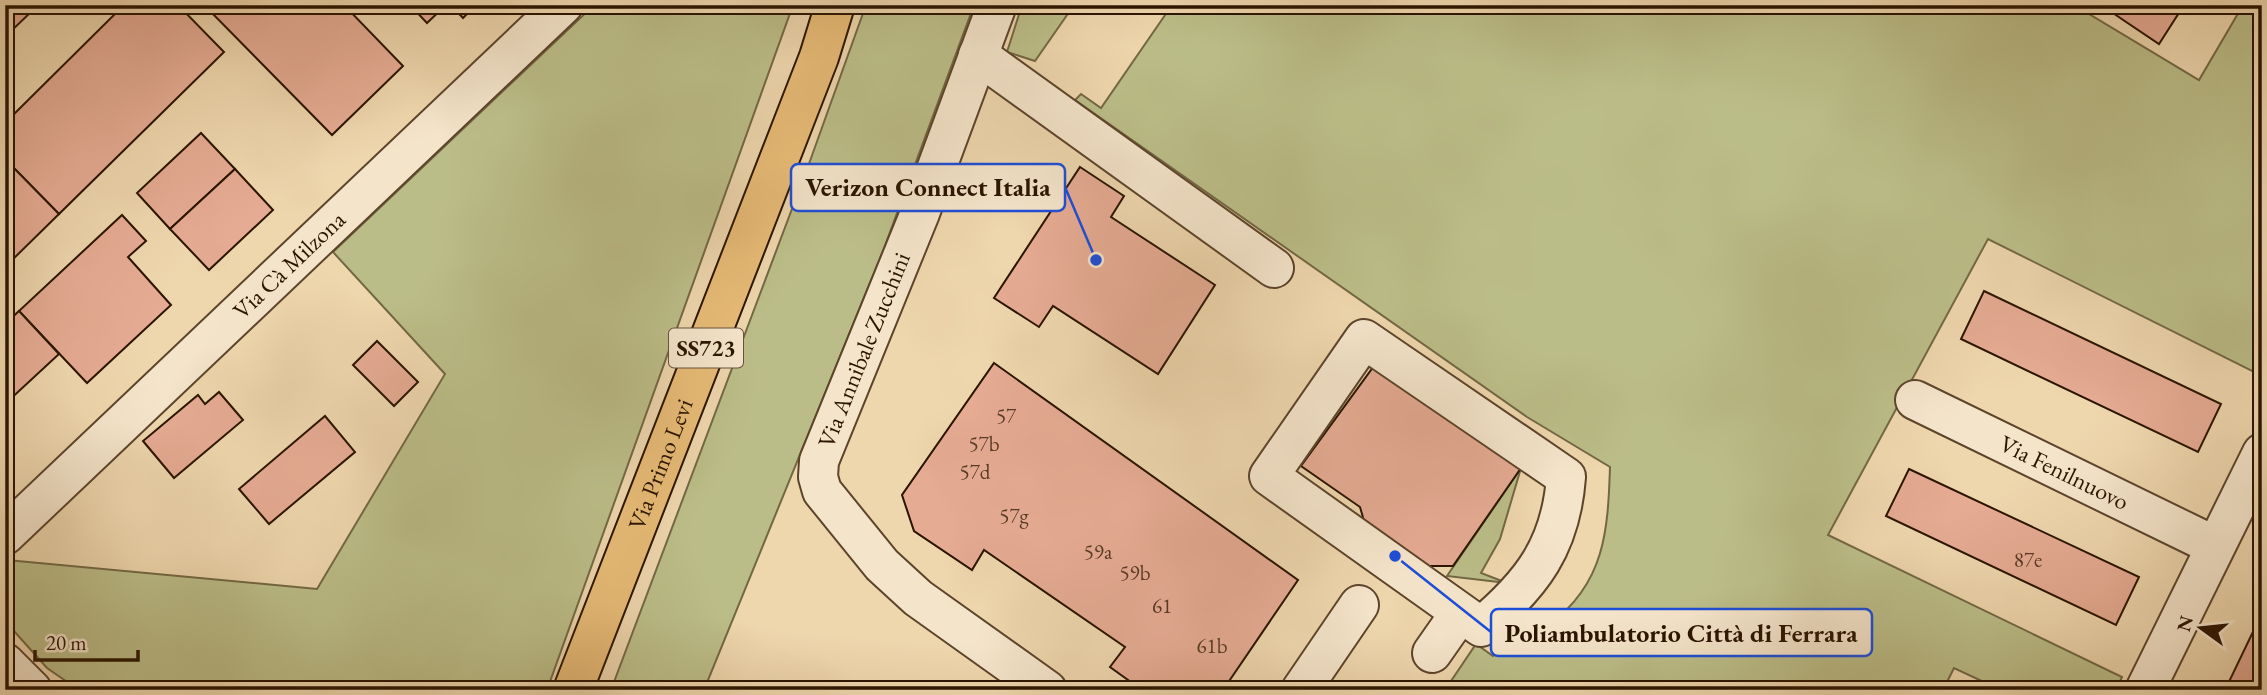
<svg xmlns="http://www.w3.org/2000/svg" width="2267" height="695" font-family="'EB Garamond',serif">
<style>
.green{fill:#bbbd88;stroke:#736844;stroke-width:2}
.building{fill:#e5ab93;stroke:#2b1400;stroke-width:2}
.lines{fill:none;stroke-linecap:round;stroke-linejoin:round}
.minor-casing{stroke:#5c442b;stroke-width:42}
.major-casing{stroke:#2b1400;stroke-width:42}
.minor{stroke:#f4e4ca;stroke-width:38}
.major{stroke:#e7bb76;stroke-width:38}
.labels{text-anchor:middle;stroke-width:6;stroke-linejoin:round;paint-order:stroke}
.number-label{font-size:21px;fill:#5a3a25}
.shield{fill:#f4e4ca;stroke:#67523d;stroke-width:2}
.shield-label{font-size:23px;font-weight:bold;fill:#2b1400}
.street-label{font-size:24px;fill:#2b1400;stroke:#f4e4ca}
.leader{fill:none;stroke:#1d4ed8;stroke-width:2.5}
.callout-dot{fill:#1d4ed8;stroke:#f4e4ca;stroke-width:2.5}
.callout{fill:#f4e4ca;stroke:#1d4ed8;stroke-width:2.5}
.callout-label{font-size:26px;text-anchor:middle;font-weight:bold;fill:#2b1400}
</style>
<rect width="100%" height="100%" fill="#eed6ad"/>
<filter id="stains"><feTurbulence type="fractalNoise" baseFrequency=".00286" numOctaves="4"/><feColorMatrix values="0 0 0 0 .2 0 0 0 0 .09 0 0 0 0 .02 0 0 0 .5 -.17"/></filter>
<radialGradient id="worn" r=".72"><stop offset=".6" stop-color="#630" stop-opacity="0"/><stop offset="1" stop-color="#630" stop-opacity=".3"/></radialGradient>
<g class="green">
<polygon points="594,5 793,5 547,690 79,690 47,668 5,621 5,561 7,560 317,589 445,374 333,252"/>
<polygon points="866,5 974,5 883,251 704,690 611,690 810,161"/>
<polygon points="1022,5 1074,5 1035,61 1007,52"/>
<path d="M1172 5H2074L2199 80 2243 5H2262V376L1988 239 1828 535 2122 677 2116 690H2001L1954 668 1943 690H1445L1476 644 1493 656C1511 646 1533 637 1550 624 1605 583 1608 530 1610 467L1527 417 1075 100 1081 94 1101 108Z"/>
<polygon points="1521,468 1500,539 1481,573 1507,583 1447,576"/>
</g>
<g class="building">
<polygon points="5,5 26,5 32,11 5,37"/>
<polygon points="124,5 178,5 224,52 59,214 5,159 5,123"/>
<polygon points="208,5 344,5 403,66 332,135 206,7"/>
<polygon points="410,5 446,5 427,23"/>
<polygon points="451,5 476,5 463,18"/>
<polygon points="2101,5 2184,5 2159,44"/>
<polygon points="201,133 235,169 170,229 137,193"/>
<polygon points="5,159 59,214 5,267"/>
<polygon points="1080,167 1124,196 1111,217 1215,285 1158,374 1053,306 1039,327 994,298"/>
<polygon points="235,169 273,210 209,270 170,229"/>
<polygon points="122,215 146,241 128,257 171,305 87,383 19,311"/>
<polygon points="1984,291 2221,404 2198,452 1961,339"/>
<polygon points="19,311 59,354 5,404 5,324"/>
<polygon points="377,341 418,382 394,406 353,365"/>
<polygon points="994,363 1298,580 1223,690 1142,690 1110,667 1125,647 984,550 972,570 914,531 902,495"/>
<polygon points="1374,366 1521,468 1453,566 1422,566 1364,521 1360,507 1301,466"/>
<polygon points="219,392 243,420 174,478 143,441 198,395 205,404"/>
<polygon points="325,416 355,452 269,524 239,489"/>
<polygon points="1909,469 2139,577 2116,625 1886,516"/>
<polygon points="2262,613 2262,690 2230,690 2226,688"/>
</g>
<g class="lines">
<defs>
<g id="minor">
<polyline points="997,5 920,213 819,461 818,477 822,491 882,565 918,598 1047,690"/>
<polyline points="978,55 1274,268"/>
<path d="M1364 339 1566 477C1561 546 1532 584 1481 627L1269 476Z"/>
<path id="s1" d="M1915 400 2215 546"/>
<path id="s2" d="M5 535 563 5"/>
<polyline points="1432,653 1460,613"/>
<polyline points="5,663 32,690"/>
<polyline points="1301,690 1359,605"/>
<polyline points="2145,690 2262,453"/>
</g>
<g id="major">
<path id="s3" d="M573 690 819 57 835 5"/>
</g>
</defs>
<use href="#minor" class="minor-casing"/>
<use href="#major" class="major-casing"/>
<use href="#minor" class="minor"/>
<use href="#major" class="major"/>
</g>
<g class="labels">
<g class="number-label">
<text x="1006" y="423">57</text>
<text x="984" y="451">57b</text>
<text x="975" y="479">57d</text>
<text x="1014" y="523">57g</text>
<text x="1098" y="559">59a</text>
<text x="2028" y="567">87e</text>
<text x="1135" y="580">59b</text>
<text x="1162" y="613">61</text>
<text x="1212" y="653">61b</text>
</g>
<rect class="shield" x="669" y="328.5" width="74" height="39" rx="5"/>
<g class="shield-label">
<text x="706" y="356">SS723</text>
</g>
<g class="street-label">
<text dy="8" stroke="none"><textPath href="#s2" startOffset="392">Via Cà Milzona</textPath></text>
<text transform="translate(864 350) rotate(-68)" y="8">Via Annibale Zucchini</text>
<text dy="8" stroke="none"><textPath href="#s3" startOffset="242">Via Primo Levi</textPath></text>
<text dy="8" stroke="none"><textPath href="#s1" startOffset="166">Via Fenilnuovo</textPath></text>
</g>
</g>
<path class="leader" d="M1096 260L1065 187M1395 556L1491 632"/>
<g class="callout-dot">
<circle cx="1096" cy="260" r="7"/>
<circle cx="1395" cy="556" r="7"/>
</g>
<g class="callout">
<rect x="791" y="164" width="274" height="47" rx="7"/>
<rect x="1491" y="609" width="381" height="47" rx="7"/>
</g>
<g class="callout-label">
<text x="928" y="196">Verizon Connect Italia</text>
<text x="1681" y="642">Poliambulatorio Città di Ferrara</text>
</g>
<rect width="2267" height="695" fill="none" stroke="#eed6ad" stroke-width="28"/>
<rect x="7" y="7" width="2253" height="681" fill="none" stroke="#2b1400" stroke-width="3.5"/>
<rect x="14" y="14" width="2239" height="667" fill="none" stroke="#2b1400" stroke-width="2"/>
<g transform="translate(2201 628) rotate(285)" stroke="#f4e4ca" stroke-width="5" paint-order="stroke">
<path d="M0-5L12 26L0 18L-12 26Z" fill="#2b1400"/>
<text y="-10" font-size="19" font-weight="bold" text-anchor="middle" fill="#2b1400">N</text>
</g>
<path d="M35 650v10h103v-10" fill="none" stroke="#2b1400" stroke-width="3.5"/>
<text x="46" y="650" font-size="21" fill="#2b1400" stroke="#f4e4ca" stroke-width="5" paint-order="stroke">20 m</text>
<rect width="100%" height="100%" filter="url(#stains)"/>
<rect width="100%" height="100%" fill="url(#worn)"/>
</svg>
